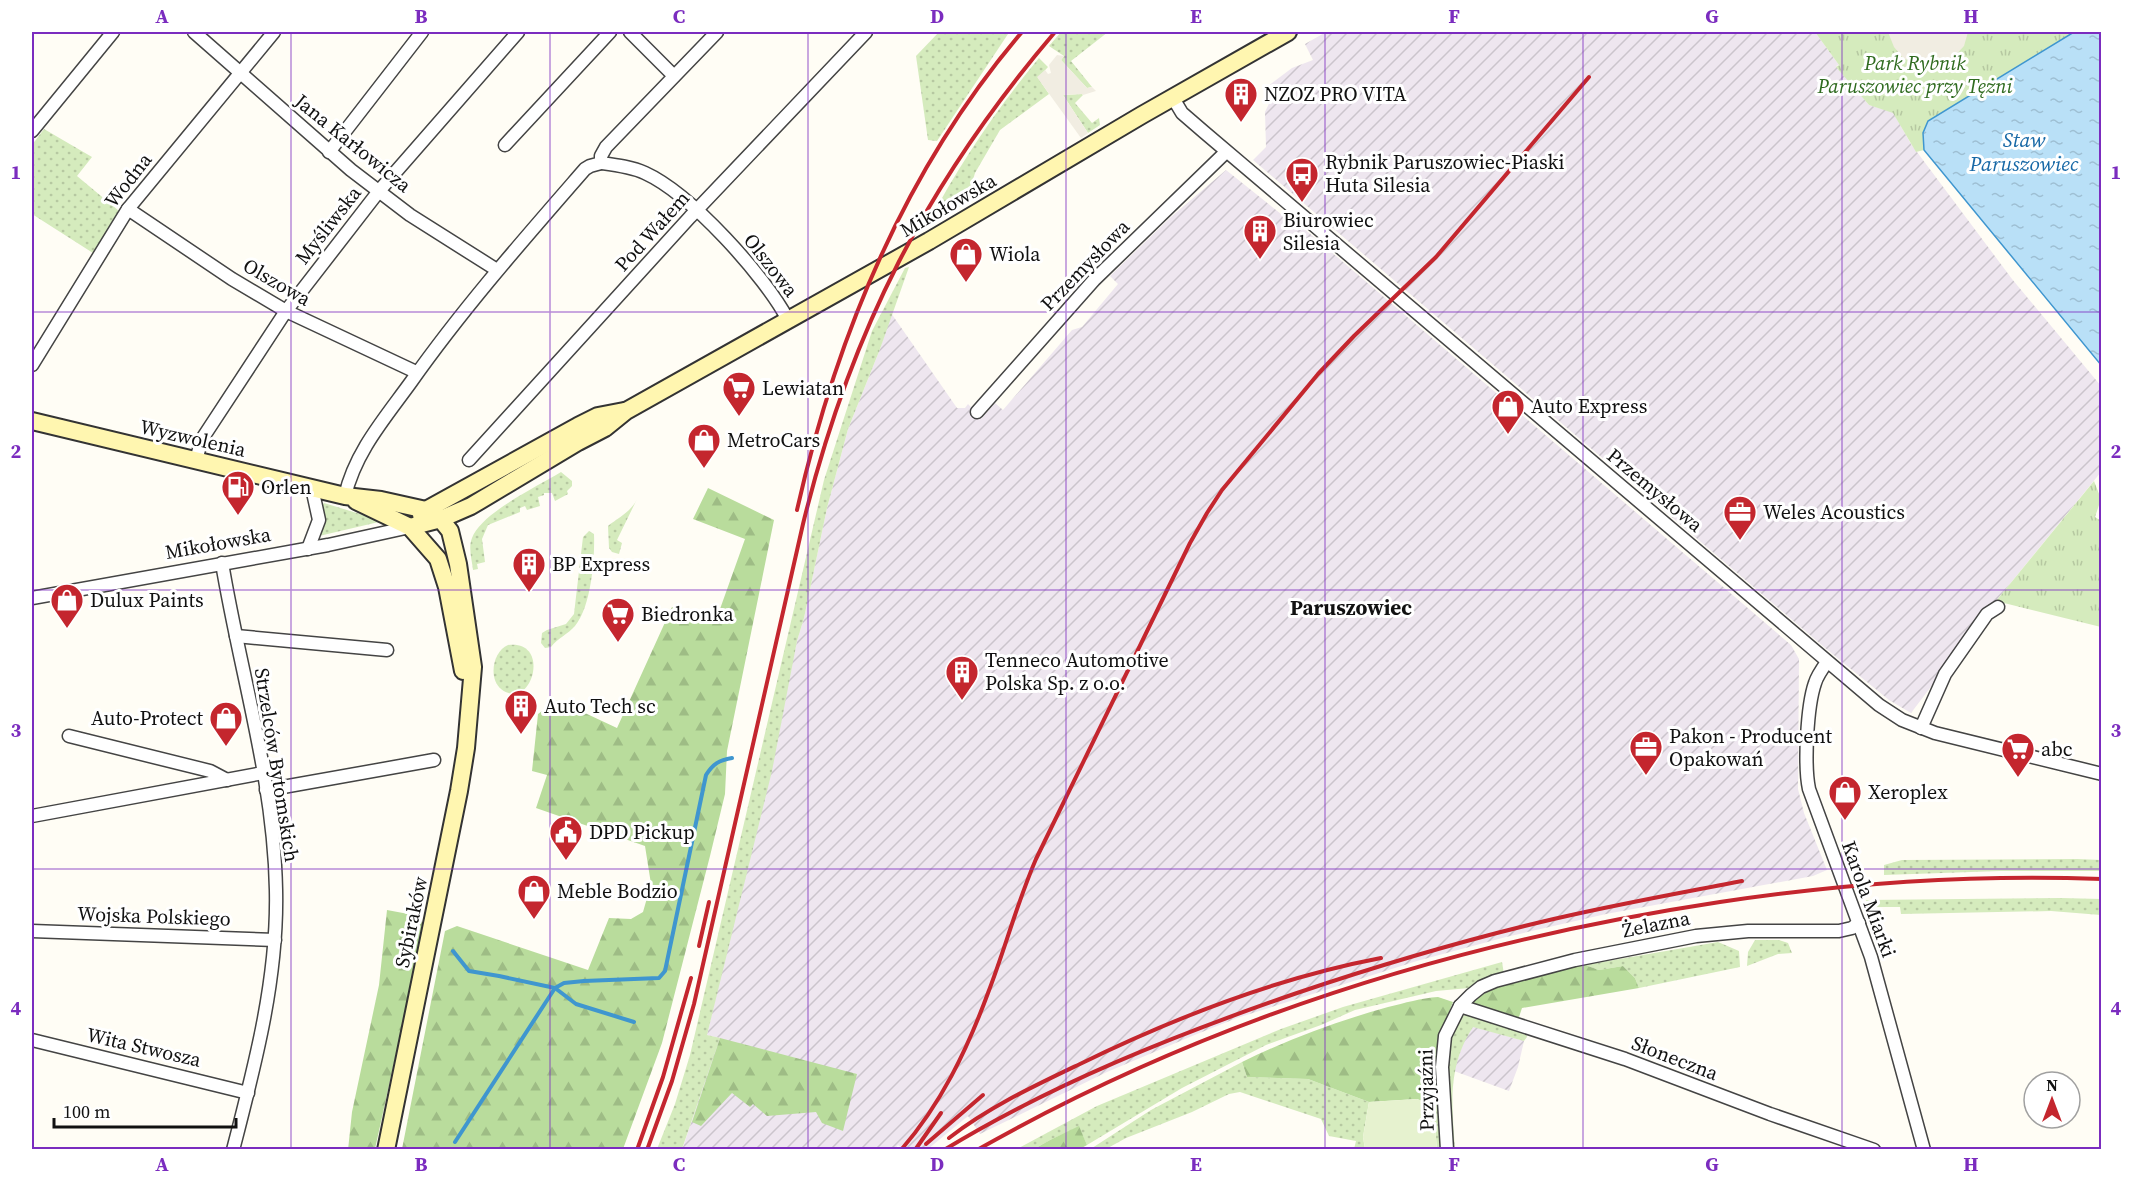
<svg xmlns="http://www.w3.org/2000/svg" width="2133" height="1181" font-family="'Source Serif 4',serif">
<style>
.industrial{fill:url(#industrial-furrows)}
.grass{fill:url(#grass-dots)}
.forest{fill:url(#forest-firs)}
.park{fill:url(#park-tufts)}
.pitch{fill:#e6f2cf}
.plaza{fill:#f1ede2}
.water{fill:url(#water-ripples);stroke:#3f96cf;stroke-width:1.5}
.lines{fill:none;stroke-linecap:round;stroke-linejoin:round}
.stream{stroke:#3f96cf;stroke-width:4}
.street-casing{stroke:#444;stroke-width:15}
.secondary-casing{stroke:#333;stroke-width:20}
.street{stroke:#fff;stroke-width:12}
.secondary{stroke:#fff6b0;stroke-width:16}
.rail{stroke:#c4262e;stroke-width:4}
.grid{fill:none;stroke:#7b2cbf;stroke-width:1.5;stroke-opacity:0.55}
.labels{text-anchor:middle;stroke-width:6;stroke-linejoin:round;paint-order:stroke}
.park-label{font-size:20px;font-style:italic;fill:#2f6b1f;stroke:#fff}
.poi-label{font-size:20px;fill:#111;stroke:#fff;text-anchor:start}
.street-label{font-size:20px;fill:#111;stroke:#fff}
.water-label{font-size:21px;font-style:italic;fill:#1768a6;stroke:#fff}
.neighbourhood-label{font-size:21px;font-weight:bold;fill:#111;stroke:#fff}
.neatline{fill:none;stroke:#7b2cbf;stroke-width:2}
.grid-label{font-size:20px;text-anchor:middle;font-weight:bold;fill:#7b2cbf}
</style>
<defs>
<pattern id="industrial-furrows" width="10" height="10" patternUnits="userSpaceOnUse" patternTransform="scale(1.5)"><rect width="10" height="10" fill="#eee6ef"/><path d="M-1 1l2-2M0 10L10 0M9 11l2-2" fill="none" stroke="#cbc4cc"/></pattern>
<pattern id="grass-dots" width="8" height="8" patternUnits="userSpaceOnUse" patternTransform="scale(1.5)"><rect width="8" height="8" fill="#d5ebbd"/><path d="M2 2h.1M6 6h.1" fill="none" stroke="#b6c8a1" stroke-width="1.8" stroke-linecap="round"/></pattern>
<pattern id="forest-firs" width="22" height="20" patternUnits="userSpaceOnUse" patternTransform="scale(1.5)"><rect width="22" height="20" fill="#b9dc9c"/><path d="M5 1l3.5 6h-7zM16 11l3.5 6h-7z" fill="#9ebc85"/></pattern>
<pattern id="park-tufts" width="24" height="20" patternUnits="userSpaceOnUse" patternTransform="scale(1.5)"><rect width="24" height="20" fill="#d5ebbd"/><path d="M3 7l-1-3M5 7V3M7 7l1-3M15 17l-1-3M17 17v-4M19 17l1-3" fill="none" stroke="#b6c8a1"/></pattern>
<pattern id="water-ripples" width="26" height="14" patternUnits="userSpaceOnUse" patternTransform="scale(1.5)"><rect width="26" height="14" fill="#b9e0f7"/><path d="M2 4q2-2 4 0t4 0M15 11q2-2 4 0t4 0" fill="none" stroke="#9ebfd3"/></pattern>
</defs>
<rect width="100%" height="100%" fill="#fffdf5"/>
<g class="industrial">
<polygon points="1326,32 1815,32 1839,65 1836,66 1869,105 1893,112 1911,144 2012,279 2101,386 2101,472 1996,601 1911,713 1889,700 1824,647 1253,160 1266,147 1265,112 1273,95 1268,86 1292,68 1313,60 1305,44"/>
<polygon points="1226,170 1281,214 1288,215 1791,645 1799,659 1798,789 1804,813 1827,870 1813,876 1606,914 1506,937 1417,961 1237,1018 1197,1034 1107,1072 980,1134 968,1116 928,1149 903,1149 898,1145 894,1150 682,1150 719,1038 707,1035 797,641 804,618 827,508 848,429 880,349 891,313 957,408 965,408 968,404 982,418 995,403 1003,410 1072,330 1082,327 1118,284 1110,276 1171,217"/>
<polygon points="1473,1026 1524,1041 1518,1067 1509,1091 1454,1071 1463,1043"/>
</g>
<g class="grass">
<polygon points="939,32 1005,32 1008,34 937,141 928,140 916,56"/>
<polygon points="1061,32 1108,32 1071,61 1092,87 1087,88 1061,60 1064,56 1049,46"/>
<path d="M1039 58 1048 67 1038 78 1049 94 1000 130 975 173 972 183 984 193 928 224C959 164 996 110 1039 58Z"/>
<polygon points="1082,94 1083,95 1075,103 1092,123 1099,118 1100,125 1088,133 1063,95"/>
<polygon points="44,129 92,157 77,176 119,211 93,253 32,214 32,145"/>
<polygon points="909,267 880,349 848,429 827,508 804,618 797,641 772,771 707,1035 720,1038 682,1149 657,1149 675,1104 690,1055 824,480 872,331 905,268"/>
<path d="M561 472 572 481V486L567 491 568 494 555 501 552 493H544V495L538 497 540 506 527 510 525 506 520 508V512L488 525 482 539 485 562 477 564 478 569 473 570C472 560 468 548 472 538 481 513 538 486 561 472Z"/>
<path d="M637 499 617 540 622 543 619 554 612 552 609 548 608 526C619 517 631 512 637 499Z"/>
<polygon points="324,503 383,521 319,536 324,514 322,505"/>
<path d="M589 531 594 534C595 559 591 607 575 626 568 634 558 638 551 647L545 648 541 643 542 633 547 630 566 624 574 614 583 537Z"/>
<path d="M508 645C552 639 532 713 501 689 488 678 493 651 508 645Z"/>
<polygon points="2077,859 2101,860 2101,871 2000,871 1884,875 1884,865 1902,860"/>
<polygon points="2061,898 2101,899 2101,915 2051,911 1901,914 1900,907 1869,907 1866,900"/>
<polygon points="1755,940 1779,940 1788,943 1792,953 1778,954 1747,966 1748,952"/>
<polygon points="1718,942 1739,951 1740,967 1639,988 1635,978 1623,966 1599,970 1585,965"/>
<polygon points="1502,962 1504,974 1469,988 1436,991 1355,1010 1321,1025 1266,1045 1182,1088 1087,1145 1079,1127 1050,1140 1034,1149 1015,1150 1097,1106 1281,1029 1343,1007"/>
<path d="M1465 1015H1470L1525 1031 1527 1037 1524 1041 1473 1027C1447 1067 1452 1104 1455 1149H1451L1447 1087 1448 1042 1459 1018Z"/>
<polygon points="1242,1062 1247,1077 1308,1079 1369,1102 1363,1137 1365,1149 1354,1149 1356,1141 1329,1136 1321,1119 1240,1092 1229,1094 1192,1112 1126,1138 1106,1149 1089,1150 1151,1110"/>
<polygon points="1438,1095 1442,1149 1437,1149 1433,1105"/>
</g>
<g class="forest">
<polygon points="708,488 774,520 727,751 725,794 710,856 662,1043 623,1149 402,1149 445,931 457,926 588,970 609,918 631,919 643,912 651,884 645,846 536,808 547,775 532,771 538,714 557,700 617,728 672,607 715,623 745,539 693,519"/>
<polygon points="387,910 419,916 424,926 375,1149 348,1150 352,1112 379,985"/>
<path d="M1585 965 1599 970 1623 966 1635 978 1639 988 1522 1008 1518 1020 1475 1006 1473 1000C1506 979 1547 973 1585 965Z"/>
<path d="M1438 997 1453 1002 1440 1035 1438 1095 1433 1105 1417 1099 1369 1102 1308 1079 1247 1077 1242 1062C1289 1039 1338 1021 1388 1007 1405 1003 1421 998 1438 997Z"/>
<polygon points="720,1038 857,1074 843,1131 822,1123 816,1112 767,1116 753,1104 750,1107 732,1093 701,1126 692,1122"/>
<polygon points="1079,1126 1087,1145 1080,1149 1034,1149 1050,1140"/>
</g>
<g class="park">
<polygon points="1815,32 2074,32 1928,121 1923,133 1924,150 1916,152 1893,113 1869,105 1836,67 1839,65"/>
<polygon points="2094,481 2101,499 2095,517 2101,521 2101,627 1996,601"/>
</g>
<polygon class="pitch" points="1417,1099 1433,1105 1437,1149 1365,1149 1363,1137 1369,1102"/>
<g class="plaza">
<polygon points="1888,32 1968,32 1964,46 1953,58 1946,62 1930,66 1916,64 1903,58 1894,47"/>
<polygon points="1057,55 1064,56 1061,60 1087,88 1092,87 1096,91 1083,95 1082,94 1063,95 1088,133 1081,138 1037,77 1045,70 1048,74 1051,73 1049,65"/>
</g>
<polygon class="water" points="2074,32 2101,32 2101,365 1924,150 1923,133 1928,121"/>
<g class="lines">
<g class="stream">
<polyline points="453,951 469,971 499,976 555,988 576,1004 634,1022"/>
<path d="M455 1142 555 988 564 983 584 981 659 978 665 971 706 775C713 764 719 760 732 758"/>
</g>
<defs>
<g id="street">
<polyline points="194,32 351,170 410,215 497,270"/>
<polyline points="630,32 674,76"/>
<polyline points="1173,98 1182,113 1204,132 1879,705 1902,720 1935,733 2102,774"/>
<polyline points="32,131 113,32"/>
<polyline points="505,145 610,32"/>
<polyline points="329,152 422,32"/>
<path d="M601 163C616 165 632 167 645 173 691 194 765 276 788 320"/>
<polyline points="128,209 232,279 286,311 416,372"/>
<polyline points="32,365 128,209 274,32"/>
<polyline points="977,412 1094,280 1226,152"/>
<polyline points="196,460 202,439 286,311 379,191 518,32"/>
<polyline points="469,460 690,217 866,32"/>
<path d="M345 496C355 452 385 418 411 382 464 307 525 238 585 169L590 166 601 163V156L606 147 717 32"/>
<polyline points="308,549 319,520 312,488"/>
<path d="M222 563C240 672 274 779 276 890 278 978 255 1065 233 1150"/>
<polyline points="32,598 328,545 410,527"/>
<polyline points="236,636 387,650"/>
<path d="M1827 662C1822 669 1817 676 1815 683 1807 706 1804 765 1809 789L1871 957 1924 1150"/>
<polyline points="1921,728 1945,674 1987,614 1998,607"/>
<polyline points="69,736 210,771 227,780"/>
<polyline points="266,790 434,760"/>
<polyline points="32,816 263,773"/>
<polyline points="32,931 275,940"/>
<polyline points="1460,1006 1625,1059 1770,1114 1874,1150"/>
<polyline points="32,1040 248,1093"/>
<polyline points="1447,1150 1442,1067 1445,1036 1460,1006 1471,995 1481,987 1495,981 1575,960 1696,936 1748,931 1839,931 1852,928 1859,923"/>
</g>
<g id="secondary">
<polyline points="32,421 345,496 381,500 426,510 438,516 450,531 458,564 473,667 466,748 459,791 386,1150"/>
<polyline points="356,501 410,527 438,559 447,587 463,671"/>
<polyline points="421,515 426,510 578,426 598,416 624,411"/>
<polyline points="410,527 441,519 471,506 578,442 605,428 626,411 929,241 1142,115 1288,32"/>
</g>
</defs>
<use href="#street" class="street-casing"/>
<use href="#secondary" class="secondary-casing"/>
<use href="#street" class="street"/>
<use href="#secondary" class="secondary"/>
<g class="rail">
<path d="M797 510C836 337 906 168 1022 32"/>
<polyline points="699,946 709,902"/>
<path d="M949 1138C989 1107 1034 1086 1080 1064 1176 1017 1276 978 1381 958"/>
<polyline points="926,1144 983,1095"/>
<polyline points="637,1150 663,1077 691,978"/>
<path d="M647 1150 672 1081 694 1004 803 524C850 332 927 182 1055 32"/>
<path d="M901 1150C941 1104 967 1050 988 993 1005 949 1017 903 1036 859L1190 543 1207 513 1222 490 1318 374 1354 336 1436 257 1589 77"/>
<polyline points="915,1150 941,1113"/>
<path d="M944 1150C1054 1083 1175 1035 1297 993 1377 966 1458 942 1541 922 1607 906 1675 894 1742 881"/>
<path d="M977 1150C1206 1020 1461 941 1720 902 1846 883 1974 874 2102 879"/>
</g>
</g>
<path class="grid" d="M291 32V1150M550 32V1150M808 32V1150M1066 32V1150M1325 32V1150M1583 32V1150M1842 32V1150M32 312H2102M32 590H2102M32 869H2102"/>
<defs>
<symbol id="building-pin" viewBox="-11 -11 22 30"><path d="M0 17L-7.5 6A9.5 9.5 0 1 1 7.5 6Z" fill="#c4262e" stroke="#fff"/><path d="M-4-6H4V6H1V3H-1V6H-4ZM-2.5-4.3h1.7v1.8h-1.7ZM.8-4.3h1.7v1.8H.8ZM-2.5-1h1.7V.8h-1.7ZM.8-1h1.7V.8H.8Z" fill="#fff"/></symbol>
<symbol id="bus-pin" viewBox="-11 -11 22 30"><path d="M0 17L-7.5 6A9.5 9.5 0 1 1 7.5 6Z" fill="#c4262e" stroke="#fff"/><path d="M-5-6H5V4H4V6H2V4H-2V6H-4V4H-5ZM-3.5-4V0h7V-4ZM-3.5 1.2v1.5H-2V1.2ZM2 1.2v1.5H3.5V1.2Z" fill="#fff"/></symbol>
<symbol id="shop-pin" viewBox="-11 -11 22 30"><path d="M0 17L-7.5 6A9.5 9.5 0 1 1 7.5 6Z" fill="#c4262e" stroke="#fff"/><path d="M-5-2.5h2.3a2.7 3.5 0 0 1 5.4 0H5L5.5 6h-11ZM-1.5-2.5h3a1.5 2.3 0 0 0-3 0Z" fill="#fff"/></symbol>
<symbol id="supermarket-pin" viewBox="-11 -11 22 30"><path d="M0 17L-7.5 6A9.5 9.5 0 1 1 7.5 6Z" fill="#c4262e" stroke="#fff"/><path d="M-6-5.5h2.5l.6 2H6L4.5 2H-2.5L-4.4-4H-6ZM-1.5 3.2a1.3 1.3 0 1 0 .1 0ZM3 3.2a1.3 1.3 0 1 0 .1 0Z" fill="#fff"/></symbol>
<symbol id="fuel-pin" viewBox="-11 -11 22 30"><path d="M0 17L-7.5 6A9.5 9.5 0 1 1 7.5 6Z" fill="#c4262e" stroke="#fff"/><path d="M-5.5-6h7V0h2V4h1.3V-2.5L3-4.5l.8-.8L6-3V5H2.5V1h-1V6h-7ZM-4.2-4.7v3.2H.2V-4.7Z" fill="#fff"/></symbol>
<symbol id="office-pin" viewBox="-11 -11 22 30"><path d="M0 17L-7.5 6A9.5 9.5 0 1 1 7.5 6Z" fill="#c4262e" stroke="#fff"/><path d="M-6-3h4V-5.5h4V-3h4V5H-6ZM-1-4.5V-3h2v-1.5ZM-6 0V1H6V0Z" fill="#fff"/></symbol>
<symbol id="civic-pin" viewBox="-11 -11 22 30"><path d="M0 17L-7.5 6A9.5 9.5 0 1 1 7.5 6Z" fill="#c4262e" stroke="#fff"/><path d="M-.6-6.5H3V-4.5H.6V-3L4-1V1h2V6H-6V1h2V-1L-.6-3ZM-1.2 2.5V6h2.4V2.5Z" fill="#fff"/></symbol>
</defs>
<g fill-rule="evenodd">
<use href="#building-pin" x="1222" y="75" width="38" height="52"/>
<use href="#bus-pin" x="1283" y="155" width="38" height="52"/>
<use href="#building-pin" x="1241" y="212" width="38" height="52"/>
<use href="#shop-pin" x="947" y="235" width="38" height="52"/>
<use href="#supermarket-pin" x="720" y="369" width="38" height="52"/>
<use href="#shop-pin" x="1489" y="387" width="38" height="52"/>
<use href="#shop-pin" x="685" y="421" width="38" height="52"/>
<use href="#fuel-pin" x="219" y="468" width="38" height="52"/>
<use href="#office-pin" x="1721" y="493" width="38" height="52"/>
<use href="#building-pin" x="510" y="545" width="38" height="52"/>
<use href="#shop-pin" x="48" y="581" width="38" height="52"/>
<use href="#supermarket-pin" x="599" y="595" width="38" height="52"/>
<use href="#building-pin" x="943" y="653" width="38" height="52"/>
<use href="#building-pin" x="502" y="687" width="38" height="52"/>
<use href="#shop-pin" x="207" y="699" width="38" height="52"/>
<use href="#office-pin" x="1627" y="728" width="38" height="52"/>
<use href="#supermarket-pin" x="1999" y="730" width="38" height="52"/>
<use href="#shop-pin" x="1826" y="773" width="38" height="52"/>
<use href="#civic-pin" x="547" y="813" width="38" height="52"/>
<use href="#shop-pin" x="515" y="872" width="38" height="52"/>
</g>
<g class="labels">
<g class="park-label">
<text x="1915" y="70">Park Rybnik<tspan x="1915" dy="23">Paruszowiec przy Tężni</tspan></text>
</g>
<g class="poi-label">
<text x="1264" y="101">NZOZ PRO VITA</text>
<text x="1325" y="169">Rybnik Paruszowiec-Piaski<tspan x="1325" dy="23">Huta Silesia</tspan></text>
<text x="1283" y="227">Biurowiec<tspan x="1283" dy="23">Silesia</tspan></text>
<text x="989" y="261">Wiola</text>
<text x="762" y="395">Lewiatan</text>
<text x="1531" y="413">Auto Express</text>
<text x="727" y="447">MetroCars</text>
<text x="261" y="494">Orlen</text>
<text x="1763" y="519">Weles Acoustics</text>
<text x="552" y="571">BP Express</text>
<text x="90" y="607">Dulux Paints</text>
<text x="641" y="621">Biedronka</text>
<text x="985" y="667">Tenneco Automotive<tspan x="985" dy="23">Polska Sp. z o.o.</tspan></text>
<text x="544" y="713">Auto Tech sc</text>
<text x="203" y="725" text-anchor="end">Auto-Protect</text>
<text x="1669" y="743">Pakon - Producent<tspan x="1669" dy="23">Opakowań</tspan></text>
<text x="2041" y="756">abc</text>
<text x="1868" y="799">Xeroplex</text>
<text x="589" y="839">DPD Pickup</text>
<text x="557" y="898">Meble Bodzio</text>
</g>
<g class="street-label">
<text transform="translate(353 143) rotate(39)" y="7">Jana Karłowicza</text>
<text transform="translate(128 180) rotate(-52)" y="7">Wodna</text>
<text transform="translate(948 205) rotate(-30)" y="7">Mikołowska</text>
<text transform="translate(328 225) rotate(-52)" y="7">Myśliwska</text>
<text transform="translate(652 231) rotate(-48)" y="7">Pod Wałem</text>
<text transform="translate(771 265) rotate(52)" y="7">Olszowa</text>
<text transform="translate(1085 265) rotate(-46)" y="7">Przemysłowa</text>
<text transform="translate(277 282) rotate(30)" y="7">Olszowa</text>
<text transform="translate(193 438) rotate(13)" y="7">Wyzwolenia</text>
<text transform="translate(1655 490) rotate(40)" y="7">Przemysłowa</text>
<text transform="translate(218 543) rotate(-10)" y="7">Mikołowska</text>
<text transform="translate(277 765) rotate(81)" y="7">Strzelców Bytomskich</text>
<text transform="translate(1869 899) rotate(70)" y="7">Karola Miarki</text>
<text transform="translate(154 916) rotate(2)" y="7">Wojska Polskiego</text>
<text transform="translate(411 922) rotate(-78)" y="7">Sybiraków</text>
<text transform="translate(1656 924) rotate(-11)" y="7">Żelazna</text>
<text transform="translate(144 1047) rotate(13)" y="7">Wita Stwosza</text>
<text transform="translate(1675 1058) rotate(21)" y="7">Słoneczna</text>
<text transform="translate(1426 1090) rotate(-91)" y="7">Przyjaźni</text>
</g>
<g class="water-label">
<text x="2024" y="147">Staw<tspan x="2024" dy="24">Paruszowiec</tspan></text>
</g>
<g class="neighbourhood-label">
<text x="1351" y="615">Paruszowiec</text>
</g>
</g>
<rect width="2133" height="1181" fill="none" stroke="#ffffff" stroke-width="66"/>
<g transform="translate(2052 1100)"><circle r="28" fill="#ffffff" stroke="#a0a0a0" stroke-width="1.5"/>
<path d="M0-4.5L10 22L0 15L-10 22Z" fill="#c4262e"/>
<text y="-9" font-size="16" font-weight="bold" text-anchor="middle" fill="#111111">N</text>
</g>
<path d="M54 1118v9h182v-9" fill="none" stroke="#111111" stroke-width="3"/>
<text x="63" y="1118" font-size="18" fill="#111111" stroke="#ffffff" stroke-width="4.5" paint-order="stroke">100 m</text>
<rect x="33" y="33" width="2067" height="1115" class="neatline"/>
<g class="grid-label">
<text x="162" y="23">A</text>
<text x="421" y="23">B</text>
<text x="679" y="23">C</text>
<text x="937" y="23">D</text>
<text x="1196" y="23">E</text>
<text x="1454" y="23">F</text>
<text x="1712" y="23">G</text>
<text x="1971" y="23">H</text>
<text x="16" y="179">1</text>
<text x="2116" y="179">1</text>
<text x="16" y="458">2</text>
<text x="2116" y="458">2</text>
<text x="16" y="737">3</text>
<text x="2116" y="737">3</text>
<text x="16" y="1015">4</text>
<text x="2116" y="1015">4</text>
<text x="162" y="1171">A</text>
<text x="421" y="1171">B</text>
<text x="679" y="1171">C</text>
<text x="937" y="1171">D</text>
<text x="1196" y="1171">E</text>
<text x="1454" y="1171">F</text>
<text x="1712" y="1171">G</text>
<text x="1971" y="1171">H</text>
</g>
</svg>
